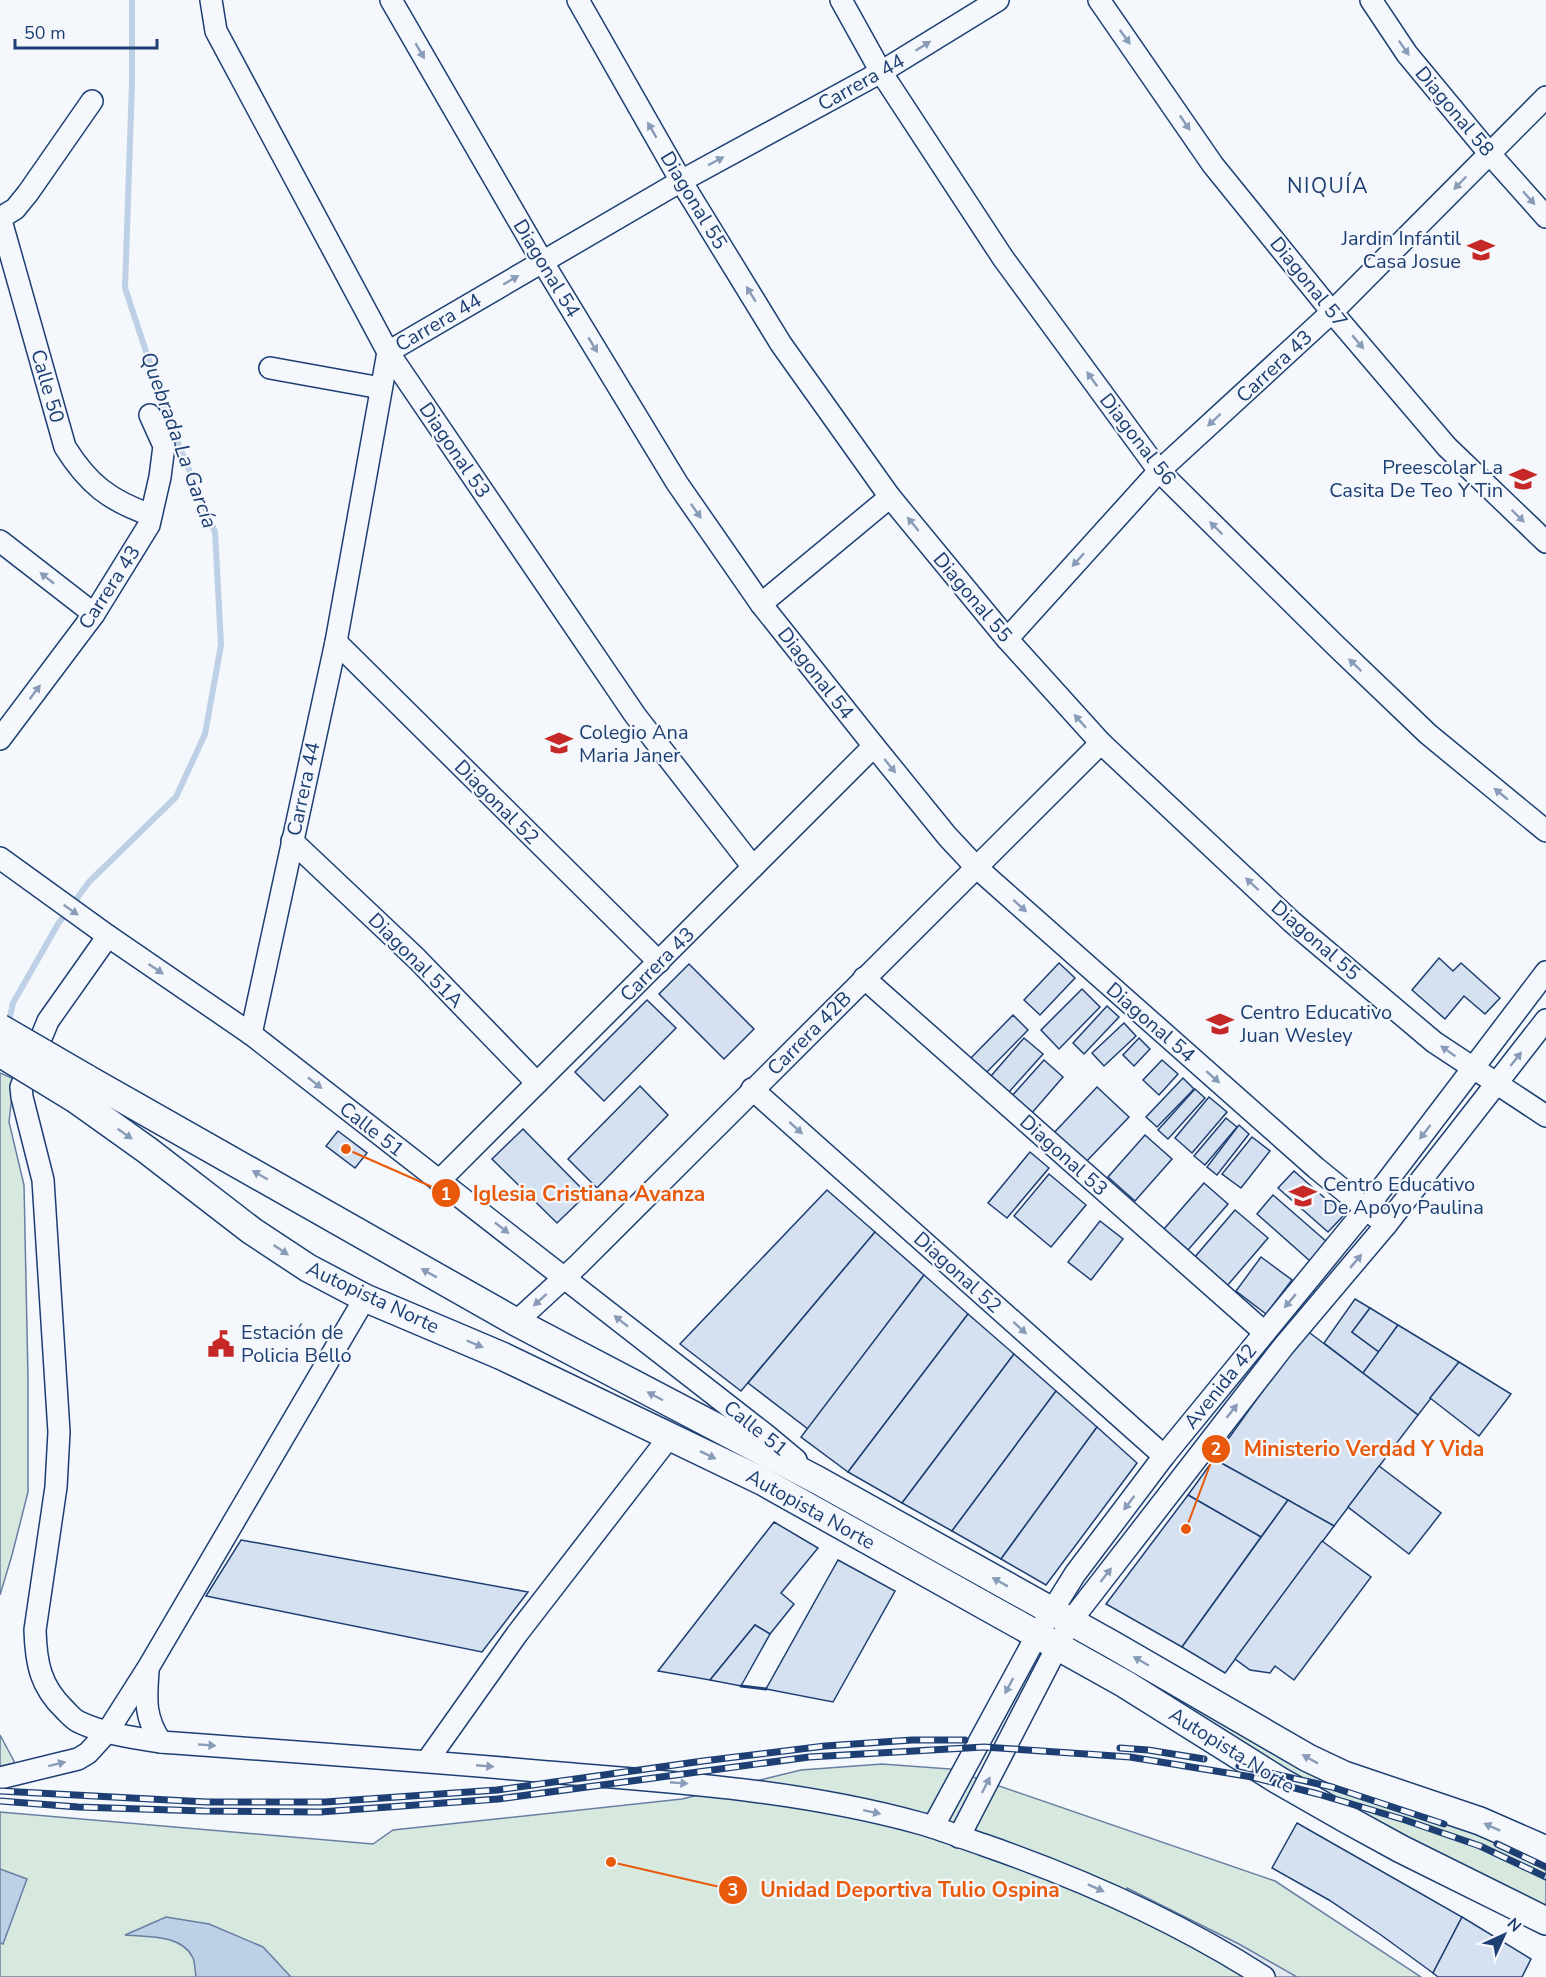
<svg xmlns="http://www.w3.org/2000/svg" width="1546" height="1977" font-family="'Nunito Sans',sans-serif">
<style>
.green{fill:#d7e8df;stroke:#687fa3;stroke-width:1.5}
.parking{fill:#e3e8f0;stroke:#687fa3;stroke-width:1.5}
.water{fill:#bed0e5;stroke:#687fa3;stroke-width:1.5}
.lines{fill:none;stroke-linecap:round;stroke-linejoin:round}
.stream{stroke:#bed0e5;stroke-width:6}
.building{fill:#d5e0f0;stroke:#1d3f73;stroke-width:1.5}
.minor-casing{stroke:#1d3f73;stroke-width:24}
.major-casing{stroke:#1d3f73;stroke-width:30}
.minor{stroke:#f4f7fb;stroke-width:21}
.major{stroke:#f4f7fb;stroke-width:27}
.rail-casing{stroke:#1d3f73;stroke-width:7}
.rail{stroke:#f4f7fb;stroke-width:4.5;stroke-dasharray:14;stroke-linecap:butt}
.major-bridge-casing{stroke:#1d3f73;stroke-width:30;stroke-linecap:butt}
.major-bridge{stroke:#f4f7fb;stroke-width:27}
.wall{stroke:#1d3f73;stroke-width:3}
.oneway{fill:#889bb7}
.labels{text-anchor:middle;stroke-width:4.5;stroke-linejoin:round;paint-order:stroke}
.street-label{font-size:20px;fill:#1d3f73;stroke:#f4f7fb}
.poi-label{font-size:20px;fill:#1d3f73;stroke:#f4f7fb;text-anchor:start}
.neighbourhood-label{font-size:21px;letter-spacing:1.5px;fill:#1d3f73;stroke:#f4f7fb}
.water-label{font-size:21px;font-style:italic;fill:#1d3f73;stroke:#f4f7fb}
.leader{fill:none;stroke:#e8590c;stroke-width:2}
.callout-dot{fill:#e8590c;stroke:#f4f7fb;stroke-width:2}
.mark-label{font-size:18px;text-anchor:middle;font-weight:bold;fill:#fff}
.callout-label{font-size:21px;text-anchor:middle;font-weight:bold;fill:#e8590c;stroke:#f4f7fb;stroke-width:4.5;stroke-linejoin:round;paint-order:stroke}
</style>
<rect width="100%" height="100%" fill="#f4f7fb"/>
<g class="green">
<polygon points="0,1073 14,1079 9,1122 24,1185 28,1377 28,1492 12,1555 0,1595"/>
<polygon points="1099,1646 1546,1858 1546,1910 1389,1832 1095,1654"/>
<polygon points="0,1735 15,1763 0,1766"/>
<polygon points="882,1764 950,1769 1275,1881 1421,1977 0,1977 0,1812 373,1844 393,1830 682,1799 801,1770"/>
</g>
<polygon class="parking" points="1127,1888 1239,1944 1297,1977 1275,1977 1235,1954 1124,1897"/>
<g class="water">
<polygon points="0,1869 27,1879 3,1944 0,1943"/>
<path d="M166 1917 209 1924 263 1947 291 1977H196C195 1971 195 1963 193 1958 182 1934 147 1937 125 1935Z"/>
</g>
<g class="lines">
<polyline class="stream" points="8,1026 13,1003 58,924 89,882 176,797 205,734 221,645 215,532 170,424 125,288 132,83 132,0"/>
</g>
<g class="building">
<polygon points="1439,958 1453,971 1461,963 1500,998 1485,1014 1464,996 1445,1019 1412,990"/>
<polygon points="1059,963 1075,978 1040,1015 1024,1000"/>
<polygon points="689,964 754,1029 724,1059 659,994"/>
<polygon points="1082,989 1100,1007 1059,1049 1041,1030"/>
<polygon points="647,1000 676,1028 604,1101 575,1072"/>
<polygon points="1107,1006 1119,1017 1084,1054 1073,1043"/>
<polygon points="1013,1015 1028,1030 984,1075 969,1060"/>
<polygon points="1124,1023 1136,1036 1104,1066 1092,1053"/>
<polygon points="1024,1038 1043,1054 1009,1092 991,1076"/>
<polygon points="1139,1038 1150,1049 1134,1066 1123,1055"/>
<polygon points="1044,1060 1063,1077 1031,1114 1011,1097"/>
<polygon points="1162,1060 1178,1074 1159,1095 1143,1080"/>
<polygon points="1183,1078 1194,1089 1157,1127 1146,1117"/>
<polygon points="640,1086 668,1115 597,1188 568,1159"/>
<polygon points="1097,1087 1129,1117 1082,1166 1051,1136"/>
<polygon points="1195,1089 1205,1098 1168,1139 1158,1130"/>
<polygon points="1209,1097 1227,1112 1192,1153 1175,1138"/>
<polygon points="1226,1118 1237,1127 1205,1165 1194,1156"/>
<polygon points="1239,1125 1249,1134 1217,1175 1207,1167"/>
<polygon points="523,1129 587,1194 557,1223 492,1159"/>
<polygon points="338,1131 367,1153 355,1168 326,1146"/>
<polygon points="1145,1135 1172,1159 1135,1201 1108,1177"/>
<polygon points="1252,1137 1270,1151 1241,1188 1222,1174"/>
<polygon points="1030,1152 1049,1168 1007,1218 988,1203"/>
<polygon points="1294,1171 1344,1215 1328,1232 1278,1188"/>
<polygon points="1049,1174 1086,1205 1051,1247 1014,1216"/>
<polygon points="1204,1183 1228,1204 1188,1250 1164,1229"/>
<polygon points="827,1190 875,1232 741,1391 680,1344"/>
<polygon points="1273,1195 1327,1242 1310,1261 1257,1214"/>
<polygon points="1235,1210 1268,1238 1227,1286 1194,1258"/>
<polygon points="1100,1221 1123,1239 1091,1280 1068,1262"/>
<polygon points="875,1232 924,1275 808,1429 748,1383"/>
<polygon points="1261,1257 1292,1280 1266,1314 1236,1291"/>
<polygon points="924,1275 968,1314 848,1472 801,1437"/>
<polygon points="1355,1299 1370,1308 1352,1332 1379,1352 1363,1373 1324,1343"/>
<polygon points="1370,1308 1398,1325 1379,1352 1352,1332"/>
<polygon points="968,1314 1014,1354 902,1503 848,1472"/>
<polygon points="1398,1325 1459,1362 1418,1415 1363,1373"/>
<polygon points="1306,1330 1418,1415 1334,1526 1214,1459"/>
<polygon points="1014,1354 1056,1391 952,1531 902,1503"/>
<polygon points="1459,1362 1511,1394 1479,1436 1430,1398"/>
<polygon points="1056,1391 1097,1427 1001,1559 952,1531"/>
<polygon points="1097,1427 1137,1463 1046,1585 1001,1559"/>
<polygon points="1214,1459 1288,1500 1261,1537 1188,1495"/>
<polygon points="1379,1466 1441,1513 1409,1554 1348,1507"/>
<polygon points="1188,1495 1261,1537 1182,1647 1106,1604"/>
<polygon points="1288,1500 1334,1526 1225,1673 1182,1647"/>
<polygon points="774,1522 818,1548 781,1593 794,1604 770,1634 755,1625 710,1680 658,1671"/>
<polygon points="241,1540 528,1592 482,1652 206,1596"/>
<polygon points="1322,1541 1371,1577 1294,1680 1275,1666 1270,1673 1250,1670 1235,1659"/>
<polygon points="838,1560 895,1591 833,1702 766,1689"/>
<polygon points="755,1625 770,1634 741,1686 710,1680"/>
<polygon points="1297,1823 1462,1917 1433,1973 1381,1935 1329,1900 1272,1868"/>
<polygon points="1462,1917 1531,1959 1522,1977 1438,1977 1433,1973"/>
</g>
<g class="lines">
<defs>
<g id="minor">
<polyline points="211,0 216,31 388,352 635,715 753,867"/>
<polyline points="391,0 542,261 677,483 761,604 874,746 947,836 976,867 1316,1168 1386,1225"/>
<polyline points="578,0 681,181 781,344 890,497 1007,639 1101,743 1292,922 1434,1042 1546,1116"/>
<polyline points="841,0 881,72 1003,258 1159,471 1336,646 1428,734 1546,831"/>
<polyline points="1099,0 1213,165 1332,312 1447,447 1546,542"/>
<polyline points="1371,0 1407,54 1489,153 1546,217"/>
<path d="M0 217 65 447C88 484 110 501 151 515"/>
<polyline points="0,218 15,209 28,193 92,101"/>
<polyline points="270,368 381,388"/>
<polyline points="0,541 94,614"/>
<polyline points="761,604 890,497"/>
<polyline points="1007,639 1159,471 1332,312 1546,97"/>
<polyline points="336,642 659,962"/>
<polyline points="0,739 94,614 149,525 160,477 164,446 150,415"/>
<polyline points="292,841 417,959 537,1083"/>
<polyline points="0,858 108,936 251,1034 766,1435 796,1460"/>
<path d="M108 936 48 1021 21 1087 22 1097 43 1180 59 1432 56 1487 35 1630C36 1663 40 1686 65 1710 69 1714 74 1720 79 1722 104 1734 135 1738 161 1742 298 1752 436 1762 573 1774 689 1783 806 1792 919 1823 941 1829 963 1838 984 1845 1082 1879 1177 1921 1264 1977"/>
<polyline points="864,978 1264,1332"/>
<polyline points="251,1034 336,642 388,352 681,181 881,72 998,0"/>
<polyline points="752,1089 1164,1456"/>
<polyline points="439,1181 874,746"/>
<polyline points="516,1322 578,1265 1101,743"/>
<path d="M148 1671C146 1699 144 1717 161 1742"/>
<polyline points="427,1761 517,1634 670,1436"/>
<polyline points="0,1778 78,1759 88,1753 108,1731 148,1668 365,1298"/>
<polyline points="933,1827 1037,1635 1075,1574 1164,1456 1366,1209 1546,972"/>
<polyline points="959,1837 1070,1622 1283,1347 1386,1225 1546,1020"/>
</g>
<g id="major">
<polyline points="86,1078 516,1322 819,1481 1113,1645 1308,1758 1344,1775 1480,1821 1546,1850"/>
<polyline points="77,1100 147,1150 252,1231 308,1268 365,1298 502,1356 762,1481 1125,1684 1278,1780 1348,1820 1401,1849 1546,1921"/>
</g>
</defs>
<use href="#minor" class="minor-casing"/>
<use href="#major" class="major-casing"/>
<use href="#minor" class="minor"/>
<use href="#major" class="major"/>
<defs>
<g id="rail">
<polyline points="1120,1748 1148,1750 1204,1759"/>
<polyline points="1239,1766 1332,1787 1444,1824"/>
<polyline points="0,1791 207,1802 325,1802 497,1790 703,1761 825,1746 912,1740 965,1740"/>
<polyline points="0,1801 78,1807 204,1811 320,1812 498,1799 809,1757 984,1747 1130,1757 1252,1777 1318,1794 1405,1820 1480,1846 1546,1877"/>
<polyline points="1497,1844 1546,1867"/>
</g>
</defs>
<use href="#rail" class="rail-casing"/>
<use href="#rail" class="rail"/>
<defs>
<g id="major-bridge">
<polyline points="0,1028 86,1078"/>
<polyline points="0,1053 77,1100"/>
</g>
</defs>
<use href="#major-bridge" class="major-bridge-casing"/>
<use href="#major-bridge" class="major-bridge"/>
<polyline class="wall" points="741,1686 766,1689"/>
</g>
<defs><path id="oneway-solid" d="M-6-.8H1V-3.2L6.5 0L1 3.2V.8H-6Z" transform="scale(1.5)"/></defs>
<g class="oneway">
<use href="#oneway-solid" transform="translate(1125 37) rotate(54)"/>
<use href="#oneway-solid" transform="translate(923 46) rotate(-32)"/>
<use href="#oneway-solid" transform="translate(1404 48) rotate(55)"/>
<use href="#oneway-solid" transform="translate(420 51) rotate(60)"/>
<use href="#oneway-solid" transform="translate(1185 123) rotate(56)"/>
<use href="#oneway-solid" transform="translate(652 130) rotate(-120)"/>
<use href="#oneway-solid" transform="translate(716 161) rotate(-28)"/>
<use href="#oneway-solid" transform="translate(1460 183) rotate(134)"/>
<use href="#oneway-solid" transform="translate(1529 198) rotate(48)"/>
<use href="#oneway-solid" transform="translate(511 280) rotate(-30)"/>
<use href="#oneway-solid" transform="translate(751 294) rotate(-121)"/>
<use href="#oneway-solid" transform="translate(1358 342) rotate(50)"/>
<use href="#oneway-solid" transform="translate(593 345) rotate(59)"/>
<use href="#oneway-solid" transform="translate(1092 379) rotate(-126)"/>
<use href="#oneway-solid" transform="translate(1214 420) rotate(137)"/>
<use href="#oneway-solid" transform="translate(696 511) rotate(55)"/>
<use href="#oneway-solid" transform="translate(1518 516) rotate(44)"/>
<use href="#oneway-solid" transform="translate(913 524) rotate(-129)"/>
<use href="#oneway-solid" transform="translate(1216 528) rotate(-135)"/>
<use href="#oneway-solid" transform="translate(1078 560) rotate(132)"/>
<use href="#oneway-solid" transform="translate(47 578) rotate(-142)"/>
<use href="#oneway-solid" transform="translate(1355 665) rotate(-136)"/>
<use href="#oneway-solid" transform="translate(35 692) rotate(-53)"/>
<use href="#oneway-solid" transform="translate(1080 721) rotate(-132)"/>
<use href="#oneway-solid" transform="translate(890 766) rotate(51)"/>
<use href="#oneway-solid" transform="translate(1501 794) rotate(-141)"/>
<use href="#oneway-solid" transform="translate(1252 884) rotate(-137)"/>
<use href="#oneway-solid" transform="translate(1020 906) rotate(42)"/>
<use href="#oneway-solid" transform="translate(71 910) rotate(35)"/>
<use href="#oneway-solid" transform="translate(156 969) rotate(34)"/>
<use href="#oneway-solid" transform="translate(1448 1051) rotate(-145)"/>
<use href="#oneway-solid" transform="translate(1516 1059) rotate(-52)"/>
<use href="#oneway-solid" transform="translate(1213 1077) rotate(41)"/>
<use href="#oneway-solid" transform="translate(315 1083) rotate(38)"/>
<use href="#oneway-solid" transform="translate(796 1128) rotate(42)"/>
<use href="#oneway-solid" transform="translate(1425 1132) rotate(128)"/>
<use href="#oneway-solid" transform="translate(125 1134) rotate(35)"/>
<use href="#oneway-solid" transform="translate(260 1175) rotate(-150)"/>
<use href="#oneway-solid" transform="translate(502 1228) rotate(38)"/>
<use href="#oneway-solid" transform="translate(281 1250) rotate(34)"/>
<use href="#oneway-solid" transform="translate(1356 1261) rotate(-50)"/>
<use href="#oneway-solid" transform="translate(429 1273) rotate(-151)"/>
<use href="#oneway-solid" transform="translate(540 1300) rotate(138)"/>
<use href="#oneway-solid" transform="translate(1290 1301) rotate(130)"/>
<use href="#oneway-solid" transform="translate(621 1321) rotate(-142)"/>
<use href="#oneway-solid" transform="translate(1020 1328) rotate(42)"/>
<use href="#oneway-solid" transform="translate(475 1344) rotate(23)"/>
<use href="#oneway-solid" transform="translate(655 1396) rotate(-152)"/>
<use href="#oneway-solid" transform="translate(1232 1411) rotate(-52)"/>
<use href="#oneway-solid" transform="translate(708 1455) rotate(26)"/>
<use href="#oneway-solid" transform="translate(1129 1503) rotate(127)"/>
<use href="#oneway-solid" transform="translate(1106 1575) rotate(-52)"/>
<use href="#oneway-solid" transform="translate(1000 1582) rotate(-151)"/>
<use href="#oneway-solid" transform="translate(1141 1661) rotate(-150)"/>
<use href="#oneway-solid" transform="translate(1009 1686) rotate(118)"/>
<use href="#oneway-solid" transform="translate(207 1745) rotate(4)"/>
<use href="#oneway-solid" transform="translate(1310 1759) rotate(-151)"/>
<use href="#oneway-solid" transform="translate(57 1764) rotate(-14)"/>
<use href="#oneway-solid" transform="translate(485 1766) rotate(5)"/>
<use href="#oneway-solid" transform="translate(679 1783) rotate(5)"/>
<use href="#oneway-solid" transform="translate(986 1785) rotate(-63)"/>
<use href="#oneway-solid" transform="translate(872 1812) rotate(12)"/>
<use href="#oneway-solid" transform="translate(1492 1827) rotate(-156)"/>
<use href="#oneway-solid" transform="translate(1096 1888) rotate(24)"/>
</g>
<defs>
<symbol id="school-bare" viewBox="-9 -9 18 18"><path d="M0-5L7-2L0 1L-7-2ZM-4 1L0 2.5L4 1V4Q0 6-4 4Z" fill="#c62828" stroke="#f4f7fb" stroke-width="2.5" paint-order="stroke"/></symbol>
<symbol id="civic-bare" viewBox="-9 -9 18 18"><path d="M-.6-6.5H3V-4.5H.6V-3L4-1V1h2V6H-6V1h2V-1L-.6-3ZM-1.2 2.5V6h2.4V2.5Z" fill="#c62828" stroke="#f4f7fb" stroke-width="2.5" paint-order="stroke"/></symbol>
</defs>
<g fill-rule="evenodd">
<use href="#school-bare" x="1462" y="231" width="38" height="38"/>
<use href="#school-bare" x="1504" y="460" width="38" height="38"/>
<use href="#school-bare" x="540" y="724" width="38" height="38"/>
<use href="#school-bare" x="1201" y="1005" width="38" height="38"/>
<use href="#school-bare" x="1284" y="1177" width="38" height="38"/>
<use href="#civic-bare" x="202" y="1325" width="38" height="38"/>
</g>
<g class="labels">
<g class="street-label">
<text transform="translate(861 82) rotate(-29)" y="7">Carrera 44</text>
<text transform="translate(1455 111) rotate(50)" y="7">Diagonal 58</text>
<text transform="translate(694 200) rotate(59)" y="7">Diagonal 55</text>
<text transform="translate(547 268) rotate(59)" y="7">Diagonal 54</text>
<text transform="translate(1309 282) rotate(51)" y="7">Diagonal 57</text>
<text transform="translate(438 322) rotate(-30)" y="7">Carrera 44</text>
<text transform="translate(1274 366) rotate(-43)" y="7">Carrera 43</text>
<text transform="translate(48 386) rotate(74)" y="7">Calle 50</text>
<text transform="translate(1138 439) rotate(52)" y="7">Diagonal 56</text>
<text transform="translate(455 450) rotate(56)" y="7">Diagonal 53</text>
<text transform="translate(109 587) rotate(-57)" y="7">Carrera 43</text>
<text transform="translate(973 597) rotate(50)" y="7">Diagonal 55</text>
<text transform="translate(816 673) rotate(52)" y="7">Diagonal 54</text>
<text transform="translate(303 789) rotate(-78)" y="7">Carrera 44</text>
<text transform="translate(497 802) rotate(45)" y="7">Diagonal 52</text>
<text transform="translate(1316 940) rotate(41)" y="7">Diagonal 55</text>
<text transform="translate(416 960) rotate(45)" y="7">Diagonal 51A</text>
<text transform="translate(657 964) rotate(-45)" y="7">Carrera 43</text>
<text transform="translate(1151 1022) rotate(41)" y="7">Diagonal 54</text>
<text transform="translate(809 1033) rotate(-45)" y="7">Carrera 42B</text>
<text transform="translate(372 1129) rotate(38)" y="7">Calle 51</text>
<text transform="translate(1064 1155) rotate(42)" y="7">Diagonal 53</text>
<text transform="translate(958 1272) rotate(42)" y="7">Diagonal 52</text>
<text transform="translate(373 1297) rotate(25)" y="7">Autopista Norte</text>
<text transform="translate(1220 1386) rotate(-51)" y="7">Avenida 42</text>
<text transform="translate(756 1428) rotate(39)" y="7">Calle 51</text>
<text transform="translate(811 1509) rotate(29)" y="7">Autopista Norte</text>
<text transform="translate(1232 1750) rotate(32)" y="7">Autopista Norte</text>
</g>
<g class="poi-label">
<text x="1461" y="245" text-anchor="end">Jardin Infantil<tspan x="1461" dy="23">Casa Josue</tspan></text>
<text x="1503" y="474" text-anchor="end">Preescolar La<tspan x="1503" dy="23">Casita De Teo Y Tin</tspan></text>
<text x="579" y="739">Colegio Ana<tspan x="579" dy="23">Maria Janer</tspan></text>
<text x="1240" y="1019">Centro Educativo<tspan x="1240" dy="23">Juan Wesley</tspan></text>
<text x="1323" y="1191">Centro Educativo<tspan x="1323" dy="23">De Apoyo Paulina</tspan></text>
<text x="241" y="1339">Estación de<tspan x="241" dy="23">Policia Bello</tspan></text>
</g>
<g class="neighbourhood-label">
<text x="1328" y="193">NIQUÍA</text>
</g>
<g class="water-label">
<text transform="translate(179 440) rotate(70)" y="7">Quebrada La García</text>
</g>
</g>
<path class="leader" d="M346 1149L446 1193M1186 1529L1216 1449M611 1862L733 1890"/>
<g class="callout-dot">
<circle cx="346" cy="1149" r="6"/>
<circle cx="1186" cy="1529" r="6"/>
<circle cx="611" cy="1862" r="6"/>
<circle cx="446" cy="1193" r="15"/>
<circle cx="1216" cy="1449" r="15"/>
<circle cx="733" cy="1890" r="15"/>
</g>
<g class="mark-label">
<text x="446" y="1200">1</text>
<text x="1216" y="1455">2</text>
<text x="733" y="1896">3</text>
</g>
<g class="callout-label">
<text x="589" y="1201">Iglesia Cristiana Avanza</text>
<text x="1364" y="1456">Ministerio Verdad Y Vida</text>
<text x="910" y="1897">Unidad Deportiva Tulio Ospina</text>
</g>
<g transform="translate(1504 1935) rotate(45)" stroke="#f4f7fb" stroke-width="4.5" paint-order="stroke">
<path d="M0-4.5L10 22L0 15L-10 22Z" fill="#1d3f73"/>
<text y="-9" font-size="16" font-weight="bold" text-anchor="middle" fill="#1d3f73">N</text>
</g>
<path d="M15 39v9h142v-9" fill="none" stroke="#1d3f73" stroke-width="3"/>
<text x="24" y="39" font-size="18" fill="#1d3f73" stroke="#f4f7fb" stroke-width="4.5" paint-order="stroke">50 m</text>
</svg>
